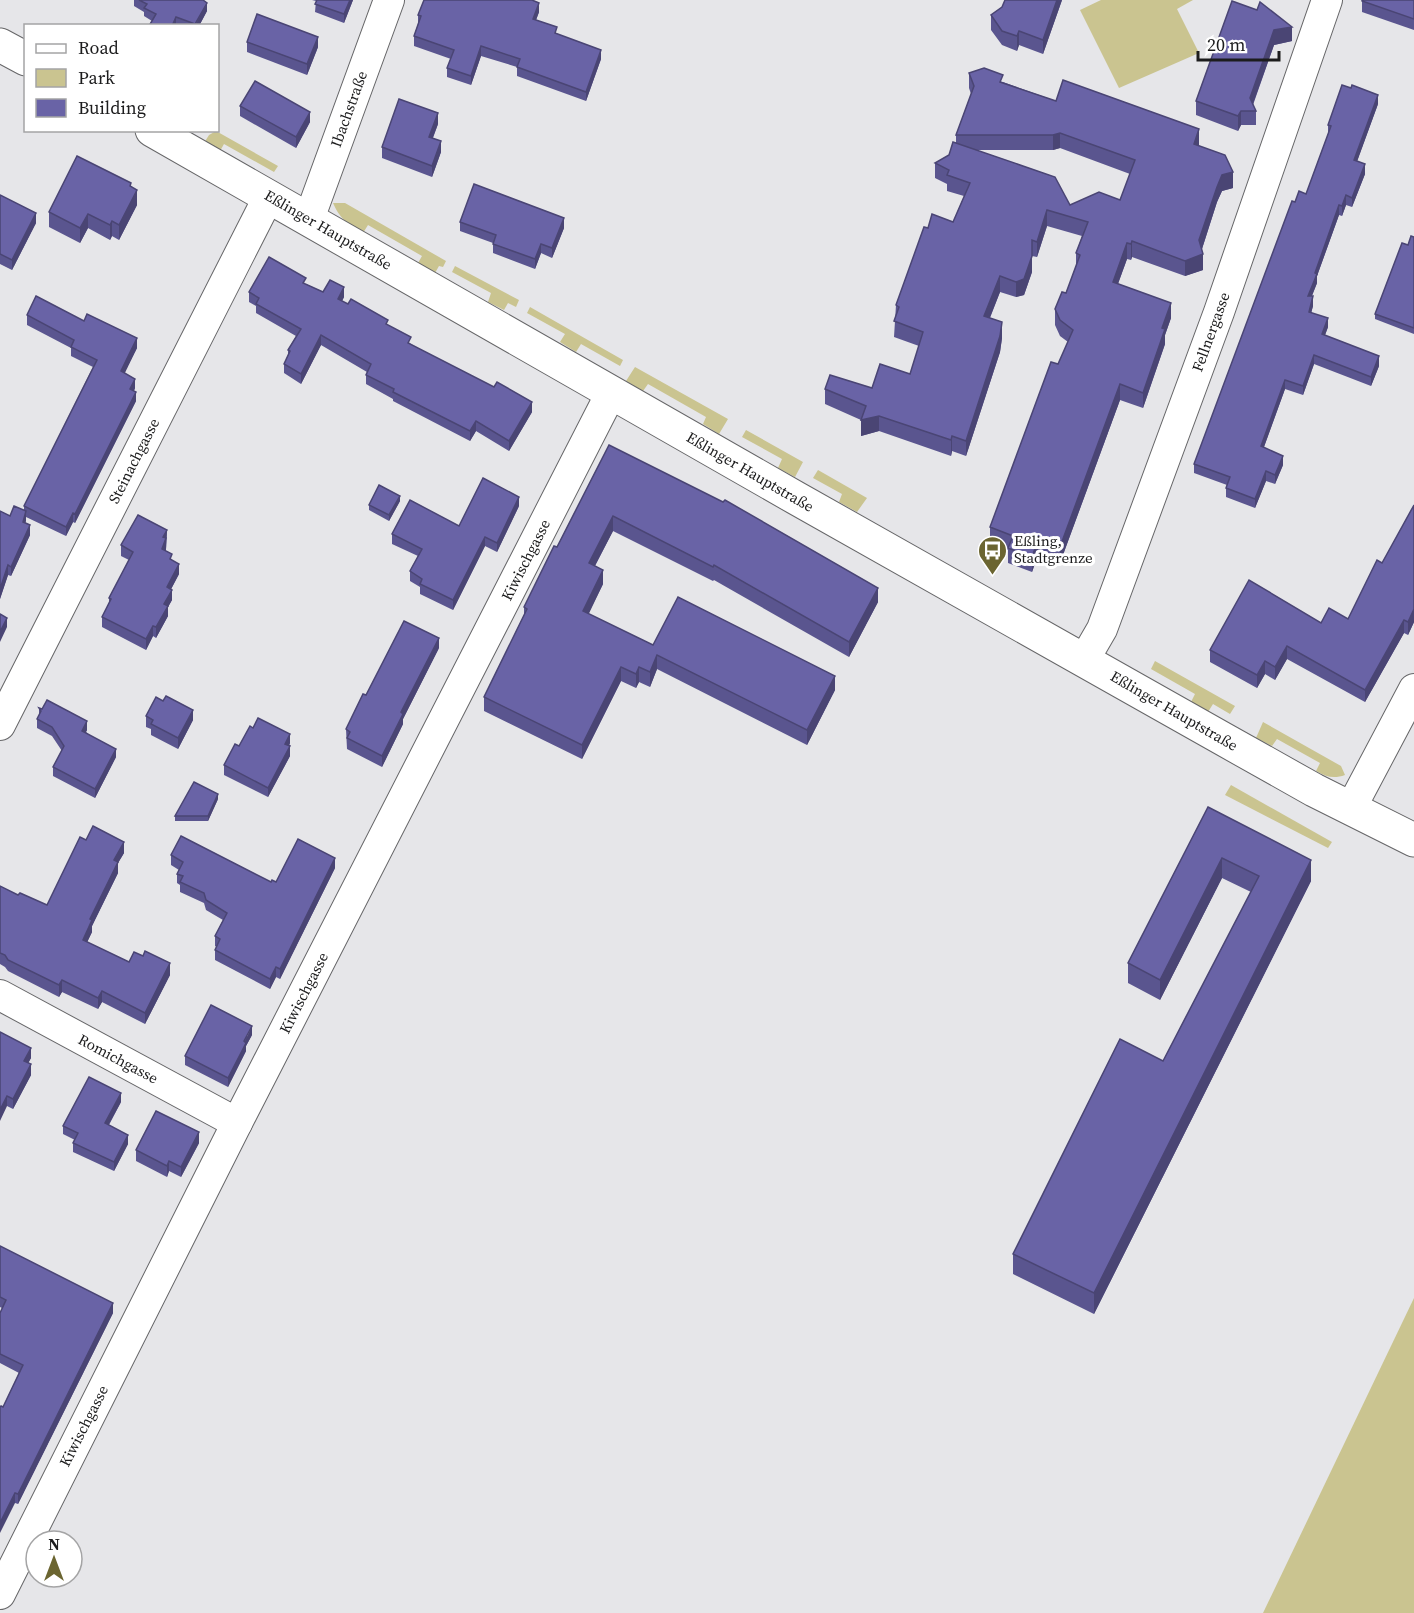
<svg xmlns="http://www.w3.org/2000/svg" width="1414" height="1613" font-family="'Source Serif 4',serif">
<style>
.green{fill:#cac490}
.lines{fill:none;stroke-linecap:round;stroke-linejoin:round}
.street-casing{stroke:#666668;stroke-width:32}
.primary-casing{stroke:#666668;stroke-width:35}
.street{stroke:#fff;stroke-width:30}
.primary{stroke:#fff;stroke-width:33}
.wall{fill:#5a558f;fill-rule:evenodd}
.shaded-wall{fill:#4a4574}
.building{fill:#6963a6;stroke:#4a4574;stroke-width:1.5}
.labels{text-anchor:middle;stroke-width:6;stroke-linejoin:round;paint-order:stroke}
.street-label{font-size:15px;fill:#1c1c1d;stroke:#fff}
.poi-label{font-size:15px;fill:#1c1c1d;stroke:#fff;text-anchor:start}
</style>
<rect width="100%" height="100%" fill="#e6e6e9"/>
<g class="green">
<polygon points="1101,0 1193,0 1177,9 1199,53 1119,88 1080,10"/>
<polygon points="216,131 278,166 274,172 224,144 220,151 204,143 209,135"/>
<path d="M333 203H345L446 261 443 267 439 266 435 273 418 263 422 256 368 225 363 233C348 224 340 219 333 203Z"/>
<polygon points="455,266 519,300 516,307 508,303 504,310 488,302 491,293 452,272"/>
<polygon points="530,307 623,360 620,366 581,344 576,352 560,342 565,334 527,313"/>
<polygon points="635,367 728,419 719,434 703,424 706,417 648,384 643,391 626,381"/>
<polygon points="746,430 803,462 795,477 778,468 782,459 742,437"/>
<polygon points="818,470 867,498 857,512 839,502 842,494 813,478"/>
<polygon points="1155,661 1235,706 1230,714 1213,704 1208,712 1191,702 1195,694 1151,669"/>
<path d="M1263 722 1341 766 1345 775C1334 779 1326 777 1316 771L1320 763 1277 739 1272 746 1256 738Z"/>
<polygon points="1231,785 1332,842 1328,848 1225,795"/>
<polygon points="1414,1298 1414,1613 1263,1613"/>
</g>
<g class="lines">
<defs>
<g id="street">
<polyline points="309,219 389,0"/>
<polyline points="1084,660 1102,629 1219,312 1327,0"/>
<polyline points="0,725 269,196"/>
<polyline points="1351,808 1414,689"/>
<polyline points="0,995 237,1123"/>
<polyline points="0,1594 237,1123 611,393"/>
</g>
<g id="primary">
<polyline points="0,45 26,59"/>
<polyline points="152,130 796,498 1225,740 1314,790 1414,840"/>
</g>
</defs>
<use href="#street" class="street-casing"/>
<use href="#primary" class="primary-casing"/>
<use href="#street" class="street"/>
<use href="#primary" class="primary"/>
</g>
<g class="wall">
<polygon points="134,0 203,0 207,11 199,26 149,26 152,21 144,16 144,12 134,6"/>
<polygon points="312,0 353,0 344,23 315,12 316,1"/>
<polygon points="1062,0 1043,54 1019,45 1017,51 1002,45 991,30 991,15"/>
<polygon points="1414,0 1414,30 1362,12 1362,1"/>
<polygon points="1232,1 1292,41 1274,45 1253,105 1256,111 1256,125 1241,125 1238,131 1196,115 1196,101"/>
<polygon points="539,12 536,20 557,34 601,59 586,101 517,76 517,67 481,56 471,85 447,77 447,68 451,59 414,46 414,36 418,24 418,15"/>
<polygon points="247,42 318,47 307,75 247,52"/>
<path d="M969 73 1003 82 1056 101 1199 145V146L1233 188 1222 191 1217 202 1202 249 1203 270 1185 276 1132 257 1131 260 1127 259 1118 284 1171 318 1165 335V344L1143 408 1120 400 1060 563 1038 555 1032 572 1008 563V550L990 543V527L1068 342 1060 336 1055 325V309L1066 293 1076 266V253L1082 236 1047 226 1037 257 1032 256V272L1024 295 1016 297 1000 292 990 318 1002 338 1000 352 966 456 952 451 951 456 879 431 861 436V420L825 404V389L872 388 910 374 919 346 894 337 896 305 928 228 953 222 964 196 947 191V184L935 178V163L949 155 956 144V135L971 94 969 88ZM1060 148 1130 174 1120 200 1070 205 976 150H1053Z"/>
<polygon points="1378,104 1357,161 1365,174 1352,207 1346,205 1342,216 1339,215 1317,276 1317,283 1312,296 1313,306 1311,313 1328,327 1325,335 1379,366 1371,386 1314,364 1303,395 1285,389 1264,447 1283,465 1275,484 1266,481 1255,508 1226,497 1226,488 1227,485 1194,473 1194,464 1295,202 1306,194 1328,134 1328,125"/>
<polygon points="240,106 310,122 296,148 240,116"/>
<polygon points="438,124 433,138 441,152 432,177 382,158 382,147"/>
<polygon points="131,187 137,205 119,240 112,236 110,240 88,228 80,243 49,227 49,212"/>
<polygon points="0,195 36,223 12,270 0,264"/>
<polygon points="460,222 564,228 552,258 541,253 535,269 493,253 493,243 460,231"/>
<polygon points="1414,237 1414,334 1375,319 1375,314 1408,245"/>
<polygon points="306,284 323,292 344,297 342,301 388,326 411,344 532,412 509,451 476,431 470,441 393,401 393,399 366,384 366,375 367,372 321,345 301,384 284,373 284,364 288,356 288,350 296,336 256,313 256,306 249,302 249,292"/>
<polygon points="27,315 137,348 124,373 135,388 134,391 136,401 75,523 73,522 66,536 26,517 25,523 30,535 11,576 8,575 0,599 0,511 10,516 24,511 24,506 93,367 71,356 71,348 27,325"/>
<polygon points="609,445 878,602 849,657 714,580 713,581 613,531 595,566 603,584 588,614 653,645 835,690 807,745 657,669 650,687 639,682 636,688 621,681 582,759 484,711 484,697 524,615 524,607 557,547"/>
<polygon points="400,501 389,521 369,510 369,505"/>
<polygon points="1414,505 1414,622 1408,635 1404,633 1365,702 1287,659 1275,680 1265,674 1257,688 1210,662 1210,650 1321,623 1348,619 1382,563"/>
<polygon points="519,506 497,552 485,546 453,610 420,594 420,587 410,581 410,571 418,556 392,544 392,534 459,526"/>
<polygon points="167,530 166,549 166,551 172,560 179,574 171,589 172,600 168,607 168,616 156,638 153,636 146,650 102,627 102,617 109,604 109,598 129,560 121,556 121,545"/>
<polygon points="439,648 403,719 403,724 382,767 347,749 346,729 366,695"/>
<polygon points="39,708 87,730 86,732 116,757 95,798 53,776 53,767 62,751 52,736 37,728 37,719 39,715"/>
<polygon points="146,716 193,720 178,749 151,735 151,729 146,727"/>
<polygon points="290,743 289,746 290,756 268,797 224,775 224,765 239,746"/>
<polygon points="218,799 208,821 175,821 175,816"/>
<polygon points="1208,807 1311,881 1094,1314 1013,1274 1013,1254 1163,1061 1251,892 1222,878 1160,1000 1128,983 1128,963"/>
<polygon points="86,840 124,853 118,863 118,873 92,926 92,932 87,942 129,962 170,975 145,1024 102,1002 98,1009 62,992 59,997 8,971 5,967 0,964 0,886 18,895 47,905"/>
<polygon points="171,855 271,882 335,868 280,979 276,977 270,989 215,960 215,950 217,947 215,946 215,936 223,920 206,910 204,903 180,892 180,885 177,883 177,874 179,870 171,865"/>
<polygon points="0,1032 31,1058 28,1063 31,1075 13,1109 7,1106"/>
<polygon points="252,1035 246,1046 246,1051 228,1087 185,1065 185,1056"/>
<polygon points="121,1102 109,1125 128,1144 114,1171 73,1152 73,1143 75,1140 63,1134 63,1126"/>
<polygon points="199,1143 181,1177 169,1171 167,1177 136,1161 136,1150"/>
<polygon points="0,1246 113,1313 18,1504 15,1503 3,1407 19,1373 0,1363 0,1313 2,1308 0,1307"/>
</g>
<g class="shaded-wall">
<polygon points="350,0 353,0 344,23 344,14"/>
<polygon points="1057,0 1062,0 1043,54 1043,40"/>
<polygon points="207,3 207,11 199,26 195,26"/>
<polygon points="539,3 539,12 533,28 533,19"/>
<polygon points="176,17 176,25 172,26"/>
<polygon points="1292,27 1292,41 1274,45 1250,112 1250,98 1274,30"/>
<polygon points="1019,31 1019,45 1017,51 1017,36"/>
<polygon points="318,37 318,47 307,75 307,64"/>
<polygon points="481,46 481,56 471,85 471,76"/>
<polygon points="601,50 601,59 586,101 586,92"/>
<polygon points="1378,95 1378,104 1354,170 1354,160"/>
<polygon points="1241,111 1241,125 1238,131 1238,116"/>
<polygon points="310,112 310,122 296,148 296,137"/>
<polygon points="438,113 438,124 429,147 429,137"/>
<polygon points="1199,129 1199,145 1194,160 1194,144"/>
<polygon points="1060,133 1060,148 1053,150 1053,135"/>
<polygon points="441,141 441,152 432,177 432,166"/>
<polygon points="1365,164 1365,174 1352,207 1352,198"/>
<polygon points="1233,172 1233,188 1222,191 1217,202 1200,255 1203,254 1203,270 1185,276 1185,261 1222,175"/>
<polygon points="137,190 137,205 119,240 119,225"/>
<polygon points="1346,195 1346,205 1342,216 1342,206"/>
<polygon points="1339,205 1339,215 1317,276 1317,283 1308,305 1308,296 1315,273"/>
<polygon points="1047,210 1047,226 1037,257 1037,242"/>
<polygon points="36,213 36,223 12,270 12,260"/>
<polygon points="88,214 88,228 80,243 80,228"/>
<polygon points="564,218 564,228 552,258 552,248"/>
<polygon points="112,221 112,236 110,240 110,225"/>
<polygon points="1132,241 1132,257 1131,260 1131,244"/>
<polygon points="1127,243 1127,259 1113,297 1113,282"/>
<polygon points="541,244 541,253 535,269 535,259"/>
<polygon points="1032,256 1032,272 1024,295 1016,297 1016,282"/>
<polygon points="1000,276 1000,292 984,332 984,316"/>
<polygon points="344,287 344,297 338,309 338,299"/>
<polygon points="1313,296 1313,306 1309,321 1309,312"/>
<polygon points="1171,303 1171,318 1165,335 1165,344 1143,408 1143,393 1162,328"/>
<polygon points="1328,318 1328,327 1322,343 1322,334"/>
<polygon points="1002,322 1002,338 1000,352 966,456 966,441"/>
<polygon points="321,335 321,345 301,384 301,374"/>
<polygon points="137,338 137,348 121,381 121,371"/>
<polygon points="1314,355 1314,364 1303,395 1303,386"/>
<polygon points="1379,356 1379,366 1371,386 1371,377"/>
<polygon points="135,379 135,388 130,399 130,389"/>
<polygon points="1285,380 1285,389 1261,455 1261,446"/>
<polygon points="1120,384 1120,400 1060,563 1060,547"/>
<polygon points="136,392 136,401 75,523 75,514"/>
<polygon points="532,402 532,412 509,451 509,441"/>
<polygon points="879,416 879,431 861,436 861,420"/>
<polygon points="476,421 476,431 470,441 470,431"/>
<polygon points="952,436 952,451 951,456 951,440"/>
<polygon points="1283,456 1283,465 1275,484 1275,475"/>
<polygon points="1266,471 1266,481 1255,508 1255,499"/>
<polygon points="400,496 400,501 389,521 389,515"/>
<polygon points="519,497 519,506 497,552 497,543"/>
<polygon points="26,511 26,521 23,531 23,522"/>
<polygon points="73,513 73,522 66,536 66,527"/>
<polygon points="613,516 613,531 589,577 589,563"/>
<polygon points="30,525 30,535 11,576 11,567"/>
<polygon points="167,530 166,549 162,559 162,549 163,537"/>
<polygon points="485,537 485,546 453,610 453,600"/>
<polygon points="1038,540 1038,555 1032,572 1032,557"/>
<polygon points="179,564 179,574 167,597 167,587"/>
<polygon points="8,565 8,575 0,599 0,589"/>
<polygon points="603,570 603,584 583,626 583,611"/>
<polygon points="878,588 878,602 849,657 849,642"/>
<polygon points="172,590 172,600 168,607 168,616 156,638 156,627 164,604"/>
<polygon points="1414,609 1414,622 1408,635 1408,622"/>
<polygon points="7,618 7,627 0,642 0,632"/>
<polygon points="1404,620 1404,633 1365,702 1365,690"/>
<polygon points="153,626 153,636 146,650 146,639"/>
<polygon points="439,638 439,648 403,719 403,724 382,767 382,756 401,712"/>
<polygon points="1287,646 1287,659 1275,680 1275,667"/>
<polygon points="657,655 657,669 650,687 650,672"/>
<polygon points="1265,661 1265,674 1257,688 1257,675"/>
<polygon points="621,667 621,681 582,759 582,745"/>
<polygon points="639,667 639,682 636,688 636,674"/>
<polygon points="835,676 835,690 807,745 807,730"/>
<polygon points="193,710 193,720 178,749 178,738"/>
<polygon points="87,721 87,730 82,739 82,731"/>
<polygon points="290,734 290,743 285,753 285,744"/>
<polygon points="290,746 290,756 268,797 268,788"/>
<polygon points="116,749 116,757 95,798 95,789"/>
<polygon points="218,794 218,799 208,821 208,816"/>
<polygon points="124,842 124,853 118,863 118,873 92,926 92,932 83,951 83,940 90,919 114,860"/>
<polygon points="335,858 335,868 280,979 280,969"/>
<polygon points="1222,858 1222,878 1160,1000 1160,980"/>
<polygon points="1311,860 1311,881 1094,1314 1094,1293"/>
<polygon points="170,963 170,975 145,1024 145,1013"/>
<polygon points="276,967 276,977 270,989 270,979"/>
<polygon points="62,980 62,992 59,997 59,985"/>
<polygon points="102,991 102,1002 98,1009 98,998"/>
<polygon points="252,1026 252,1035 246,1046 246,1051 228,1087 228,1078"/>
<polygon points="31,1048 31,1058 24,1071 24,1061"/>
<polygon points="31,1064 31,1075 13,1109 13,1099"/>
<polygon points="121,1093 121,1102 105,1131 105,1123"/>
<polygon points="7,1096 7,1106 0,1121 0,1110"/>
<polygon points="199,1132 199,1143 181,1177 181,1167"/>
<polygon points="128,1135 128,1144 114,1171 114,1162"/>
<polygon points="169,1161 169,1171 167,1177 167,1166"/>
<polygon points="113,1303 113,1313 18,1504 18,1494"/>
<polygon points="15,1493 15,1503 0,1533 0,1523"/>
</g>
<g class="building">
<polygon points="139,0 203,0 207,3 195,24 176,17 172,26 149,26 156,14 144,8 147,4"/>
<polygon points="317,0 350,0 344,14 315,4"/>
<polygon points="424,0 532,0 539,3 533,19 557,27 555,33 601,50 586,92 517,67 520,59 481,46 471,76 447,68 454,50 414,36 421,16 418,15"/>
<polygon points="1005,0 1057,0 1043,40 1019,31 1017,36 1002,31 991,15 1002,7"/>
<polygon points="1362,0 1414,0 1414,19 1362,1"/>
<polygon points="1232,1 1257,10 1260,2 1292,27 1274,30 1250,98 1256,111 1241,111 1238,116 1196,101"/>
<polygon points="257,14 318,37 307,64 247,42"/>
<polygon points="984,68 1003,75 1000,82 1056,101 1063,80 1199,129 1194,144 1225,155 1233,172 1222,175 1217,187 1199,240 1203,254 1185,261 1132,241 1131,244 1127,243 1113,282 1171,303 1162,328 1165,329 1143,393 1120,384 1060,547 1038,540 1032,557 1008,548 1013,536 990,527 1051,362 1058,364 1073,330 1060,320 1055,309 1062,292 1066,293 1080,255 1076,253 1088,222 1047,210 1037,242 1032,240 1032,256 1024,279 1016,282 1000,276 984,316 1002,322 1000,336 966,441 952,436 951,440 879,416 861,420 866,406 825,389 830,375 872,388 880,364 910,374 923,332 894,321 899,307 896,305 924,227 928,228 932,214 953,222 970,183 947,175 949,170 935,163 949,155 953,142 1055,177 1070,205 1099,192 1120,200 1135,160 1060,133 1053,135 956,135 974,86 969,73"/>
<polygon points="255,81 310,112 296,137 240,106"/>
<polygon points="1342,85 1351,88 1352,85 1378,95 1354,160 1365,164 1352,198 1346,195 1342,206 1339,205 1315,273 1317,274 1308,296 1313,296 1309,312 1328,318 1322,334 1379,356 1371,377 1314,355 1303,386 1285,380 1261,446 1283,456 1275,475 1266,471 1255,499 1226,488 1230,477 1194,464 1292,201 1295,202 1299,191 1306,194 1331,126 1328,125"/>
<polygon points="399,99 438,113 429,137 441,141 432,166 382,147"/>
<polygon points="77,156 131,183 130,186 137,190 119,225 112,221 110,225 88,214 80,228 49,212"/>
<polygon points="474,184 564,218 552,248 541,244 535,259 493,244 496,235 460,222"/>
<polygon points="0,195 36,213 12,260 0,254"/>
<polygon points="1411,236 1414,237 1414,328 1375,314 1402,243 1408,245"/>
<polygon points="269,257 306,278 303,283 323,292 330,280 344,287 338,299 348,304 351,299 388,320 386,324 411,337 408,343 494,387 497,382 532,402 509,441 476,421 470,431 393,392 394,389 366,375 371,364 321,335 301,374 284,364 290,351 288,350 301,329 256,304 259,298 249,292"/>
<polygon points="36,296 84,321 87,314 137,338 121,371 135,379 130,389 136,392 75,514 73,513 66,527 24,506 97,360 71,347 74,340 27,315"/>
<polygon points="609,445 723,502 725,500 878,588 849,642 714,565 713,567 613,516 589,563 603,570 583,611 653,645 678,597 835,676 807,730 657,655 650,672 639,667 636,674 621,667 582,745 484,697 527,609 524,607 554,546 557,547"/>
<polygon points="483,478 519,497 497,543 485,537 453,600 420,584 422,579 410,571 422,549 392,534 410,500 459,526"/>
<polygon points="379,485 400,496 389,515 369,505"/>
<polygon points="1414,505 1414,609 1408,622 1404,620 1365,690 1287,646 1275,667 1265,661 1257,675 1210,650 1249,580 1321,623 1329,608 1348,619 1377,560 1382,563"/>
<polygon points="14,506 26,511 23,522 30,525 11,567 8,565 0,589 0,511 10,516"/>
<polygon points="138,515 167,530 163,537 166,538 162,549 172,554 170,559 179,564 167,587 172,590 164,604 168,606 156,627 153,626 146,639 102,617 111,599 109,598 133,552 121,545"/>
<polygon points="0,614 7,618 0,632"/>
<polygon points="404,621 439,638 401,712 403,714 382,756 347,738 350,732 346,729 363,694 366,695"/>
<polygon points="166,696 193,710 178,738 151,724 153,720 146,716 156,697 163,701"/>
<polygon points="47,700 87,721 82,731 116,749 95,789 53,767 64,746 52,727 37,719 41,711 39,708 42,709"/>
<polygon points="258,718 290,734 285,744 290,746 268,788 224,765 235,744 239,746 250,726 253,728"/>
<polygon points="194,782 218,794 208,816 175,816"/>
<polygon points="1208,807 1311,860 1094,1293 1013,1254 1120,1039 1163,1061 1259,876 1222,858 1160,980 1128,963"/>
<polygon points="93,826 124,842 114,860 118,862 90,919 92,920 83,940 129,962 134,952 143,956 145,951 170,963 145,1013 102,991 98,998 62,980 59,985 8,960 5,955 0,953 0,886 18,895 20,893 47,905 80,837 86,840"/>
<polygon points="181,836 271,882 272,880 276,882 298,839 335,858 280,969 276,967 270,979 215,950 220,939 215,936 227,913 206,900 204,893 180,882 183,876 177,874 183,862 171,855"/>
<polygon points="211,1005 252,1026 244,1041 246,1043 228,1078 185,1056"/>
<polygon points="0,1032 31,1048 24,1061 31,1064 13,1099 7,1096 0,1110"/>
<polygon points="89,1077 121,1093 105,1123 128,1135 114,1162 73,1143 78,1133 63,1126"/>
<polygon points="156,1111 199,1132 181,1167 169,1161 167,1166 136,1150"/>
<polygon points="0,1246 113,1303 18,1494 15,1493 0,1523 0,1407 1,1406 3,1407 23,1365 0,1354 0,1313 6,1300 0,1297"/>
</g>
<defs>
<symbol id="bus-pin" viewBox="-11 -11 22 30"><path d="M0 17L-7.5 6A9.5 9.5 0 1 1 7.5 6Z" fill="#6b6531" stroke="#fff"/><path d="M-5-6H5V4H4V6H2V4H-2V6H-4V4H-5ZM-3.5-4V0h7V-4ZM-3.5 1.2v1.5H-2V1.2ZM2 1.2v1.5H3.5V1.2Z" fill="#fff"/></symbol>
</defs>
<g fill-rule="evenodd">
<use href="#bus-pin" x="976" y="534" width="33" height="45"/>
</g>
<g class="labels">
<g class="street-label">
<text transform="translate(349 109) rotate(-70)" y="5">Ibachstraße</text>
<text transform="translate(328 230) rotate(30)" y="5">Eßlinger Hauptstraße</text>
<text transform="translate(1211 332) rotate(-70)" y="5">Fellnergasse</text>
<text transform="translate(134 461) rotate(-63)" y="5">Steinachgasse</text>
<text transform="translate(750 472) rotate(30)" y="5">Eßlinger Hauptstraße</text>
<text transform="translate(526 560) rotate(-63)" y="5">Kiwischgasse</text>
<text transform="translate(1174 711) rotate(30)" y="5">Eßlinger Hauptstraße</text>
<text transform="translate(304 993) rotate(-63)" y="5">Kiwischgasse</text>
<text transform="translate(118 1059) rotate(28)" y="5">Romichgasse</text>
<text transform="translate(84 1426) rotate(-63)" y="5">Kiwischgasse</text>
</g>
<g class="poi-label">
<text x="1014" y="546">Eßling,<tspan x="1014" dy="17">Stadtgrenze</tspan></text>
</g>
</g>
<rect x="24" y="24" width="195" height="108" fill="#ffffff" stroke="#a4a4a5" stroke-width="1.5"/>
<rect x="36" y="44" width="30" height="9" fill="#ffffff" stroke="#a4a4a5" stroke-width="1.5"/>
<text x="78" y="54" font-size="18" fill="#1c1c1d">Road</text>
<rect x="36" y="69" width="30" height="18" fill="#cac490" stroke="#a4a4a5" stroke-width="1.5"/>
<text x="78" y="84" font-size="18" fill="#1c1c1d">Park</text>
<rect x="36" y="99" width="30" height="18" fill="#6963a6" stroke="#a4a4a5" stroke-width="1.5"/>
<text x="78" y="114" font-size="18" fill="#1c1c1d">Building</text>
<g transform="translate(54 1559)"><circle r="28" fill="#ffffff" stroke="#a4a4a5" stroke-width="1.5"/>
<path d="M0-4.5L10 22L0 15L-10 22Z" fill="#6b6531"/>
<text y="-9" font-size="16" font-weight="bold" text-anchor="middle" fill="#1c1c1d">N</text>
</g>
<path d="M1198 51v9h81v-9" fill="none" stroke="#1c1c1d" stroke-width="3"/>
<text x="1207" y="51" font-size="18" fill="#1c1c1d" stroke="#ffffff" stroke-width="4.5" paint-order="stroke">20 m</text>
</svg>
